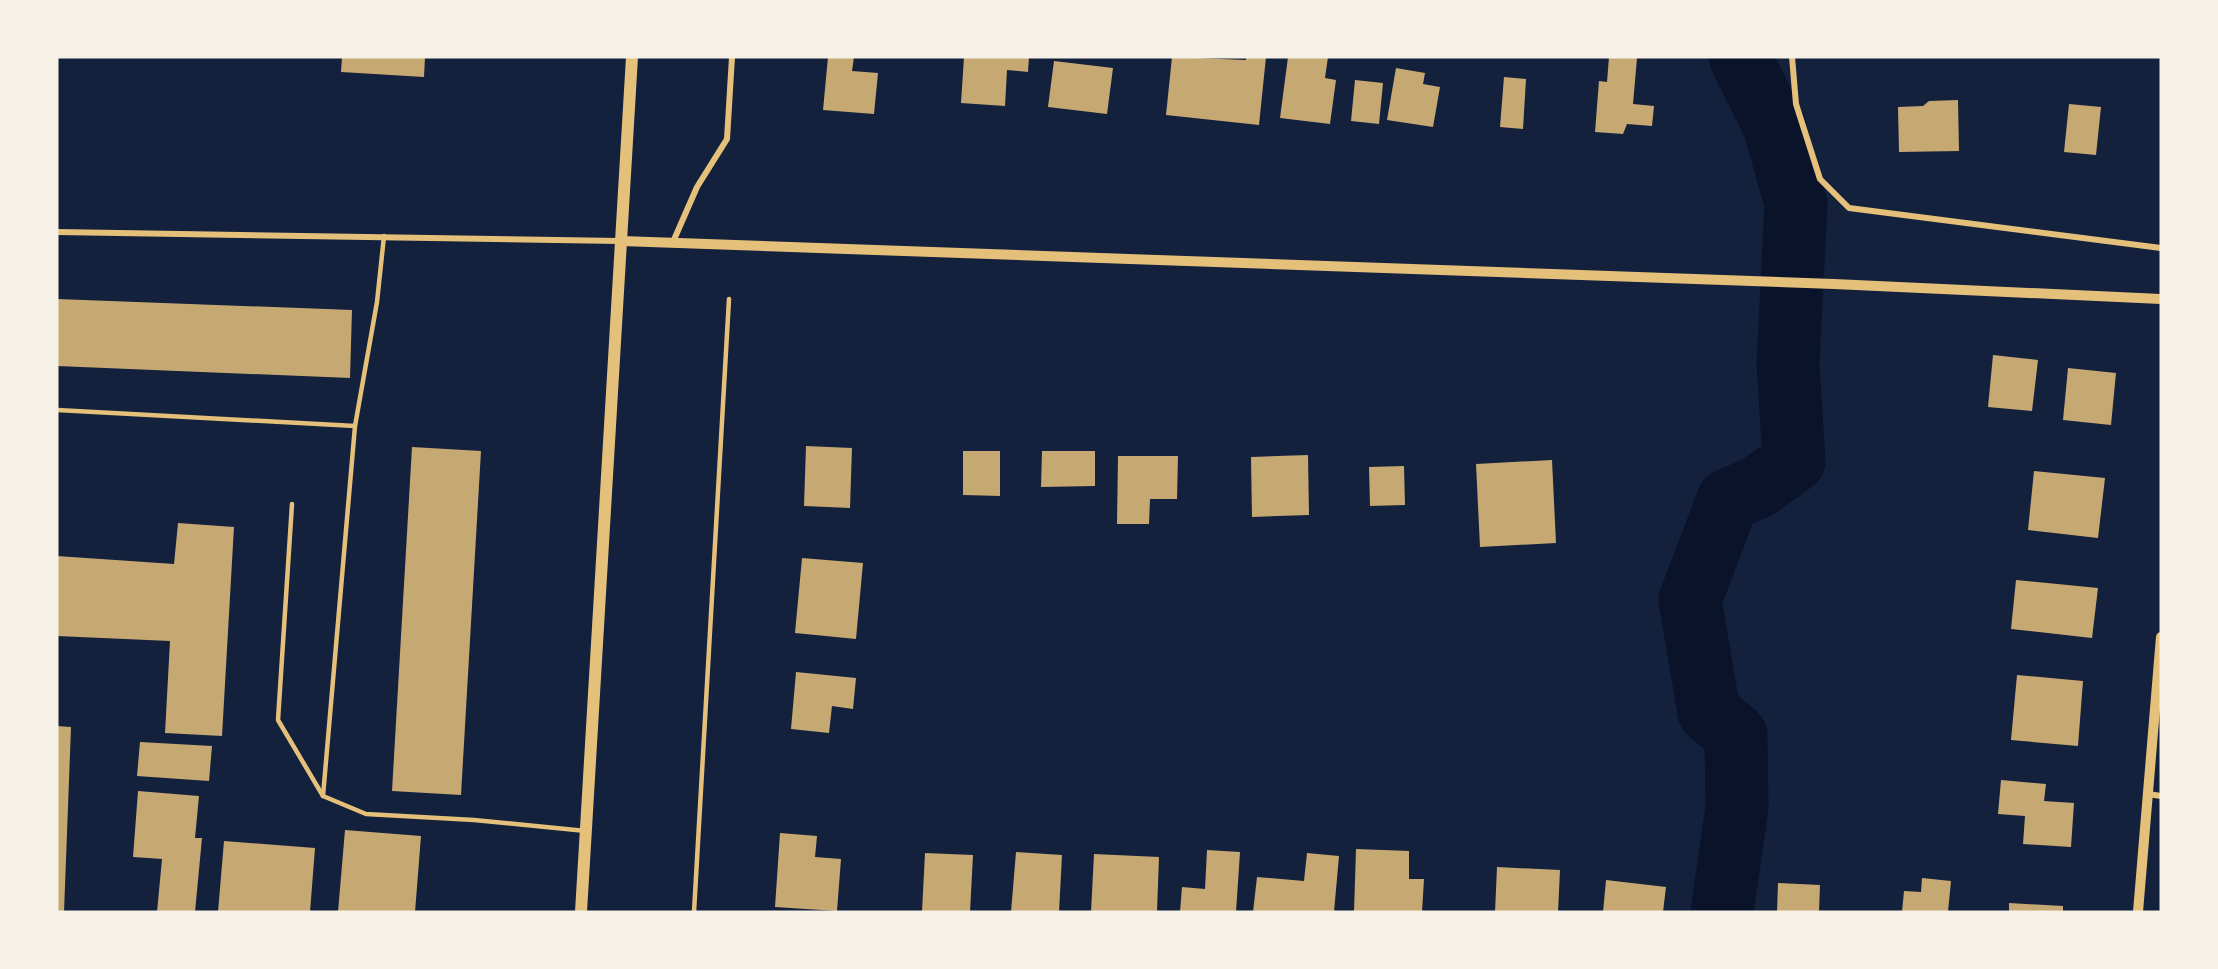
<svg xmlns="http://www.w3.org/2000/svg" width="2218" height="969" font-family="Barlow,sans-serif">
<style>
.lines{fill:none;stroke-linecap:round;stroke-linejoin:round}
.river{stroke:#0b132b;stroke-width:63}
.building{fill:#c6a872}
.service{stroke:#e5c07b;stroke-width:4.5}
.minor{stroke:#e5c07b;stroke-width:6}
.tertiary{stroke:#e5c07b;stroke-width:10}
.secondary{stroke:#e5c07b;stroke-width:12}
</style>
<rect width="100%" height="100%" fill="#14213d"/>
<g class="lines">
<polyline class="river" points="1722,912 1737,808 1736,735 1709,712 1690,600 1728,500 1758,487 1794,461 1788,364 1796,204 1774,125 1740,57"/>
</g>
<g class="building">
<polygon points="342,57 425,57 424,77 341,72"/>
<polygon points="828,57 854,57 852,71 878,73 874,114 823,110"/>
<polygon points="964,57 1029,57 1028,72 1007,70 1005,106 961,103"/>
<polygon points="1172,57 1246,60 1246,57 1266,57 1259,125 1166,115"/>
<polygon points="1288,57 1328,57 1325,78 1336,80 1330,124 1280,118"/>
<polygon points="1609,57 1637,58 1633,104 1654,106 1652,126 1627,124 1623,134 1595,132 1599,81 1607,82"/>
<polygon points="1054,61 1113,68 1107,114 1048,107"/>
<polygon points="1396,68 1425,73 1423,84 1440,87 1433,127 1387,120"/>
<polygon points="1504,77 1526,79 1523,129 1500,127"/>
<polygon points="1355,80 1383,83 1379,124 1351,121"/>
<polygon points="1958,100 1959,151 1899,152 1898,107 1923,106 1929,101"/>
<polygon points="2069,104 2101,107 2096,155 2064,152"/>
<polygon points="57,299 352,310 350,378 57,366"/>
<polygon points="1993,355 2038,360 2032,411 1988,407"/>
<polygon points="2068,368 2116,373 2111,425 2063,420"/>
<polygon points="806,446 852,448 850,508 804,506"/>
<polygon points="412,447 481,451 461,795 392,791"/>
<polygon points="963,451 1000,451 1000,496 963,495"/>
<polygon points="1042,451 1095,451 1095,486 1041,487"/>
<polygon points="1308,455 1309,515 1252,517 1251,457"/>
<polygon points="1118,456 1178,456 1177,499 1150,499 1149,524 1117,524"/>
<polygon points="1552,460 1556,543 1480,547 1476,464"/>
<polygon points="1404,466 1405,505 1370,506 1369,467"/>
<polygon points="2034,471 2105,478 2098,538 2028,530"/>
<polygon points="178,523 234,527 222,736 165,733 170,641 57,636 57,556 174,564"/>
<polygon points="802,558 863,563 856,639 795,633"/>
<polygon points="2016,580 2098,588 2092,638 2011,629"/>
<polygon points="796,672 856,678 853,709 832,706 829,733 791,729"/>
<polygon points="2017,675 2083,681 2078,746 2011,740"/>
<polygon points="57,726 71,727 64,912 57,912"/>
<polygon points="140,742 212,746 209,781 137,776"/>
<polygon points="2001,780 2046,784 2044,801 2074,803 2071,847 2023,844 2025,816 1998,814"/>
<polygon points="138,791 199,796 195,838 202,838 195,912 157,912 162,859 133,857"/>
<polygon points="345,830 421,836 415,912 338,912"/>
<polygon points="780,833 817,836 815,857 841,859 837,911 775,907"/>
<polygon points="224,841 315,848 310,912 218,912"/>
<polygon points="1356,849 1409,851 1409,879 1424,879 1422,912 1354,912"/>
<polygon points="1207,850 1240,852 1236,912 1180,912 1182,887 1205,889"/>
<polygon points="1016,852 1062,855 1059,912 1011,912"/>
<polygon points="925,853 973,855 970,912 922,912"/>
<polygon points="1307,853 1339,856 1334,912 1253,912 1257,877 1304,881"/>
<polygon points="1094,854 1159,857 1157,912 1091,912"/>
<polygon points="1497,867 1560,870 1558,912 1495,912"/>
<polygon points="1922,878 1951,881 1948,912 1902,912 1904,891 1921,892"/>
<polygon points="1606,880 1666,887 1663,912 1603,912"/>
<polygon points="1778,883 1820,885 1819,912 1777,912"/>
<polygon points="2009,903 2063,906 2063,912 2009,912"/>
</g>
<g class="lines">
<g class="service">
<polyline points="384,236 377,302 355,426 323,796 366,814 474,820 586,831"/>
<polyline points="57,410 355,426"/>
<polyline points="292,504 278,720 323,796"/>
<polyline points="694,912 729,299"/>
</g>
<g class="minor">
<polyline points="1792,57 1796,104 1820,179 1849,208 2161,248"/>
<polyline points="57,232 620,241"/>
<polyline points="673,242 697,187 727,139 732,57"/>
<polyline points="2148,794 2161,796"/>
</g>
<g class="tertiary">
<polyline points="621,241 1834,284 2161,299"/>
<polyline points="2138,912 2161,637"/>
</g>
<polyline class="secondary" points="581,912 632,57"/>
</g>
<rect width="2218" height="969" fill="none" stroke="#f6f1e7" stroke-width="117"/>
</svg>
